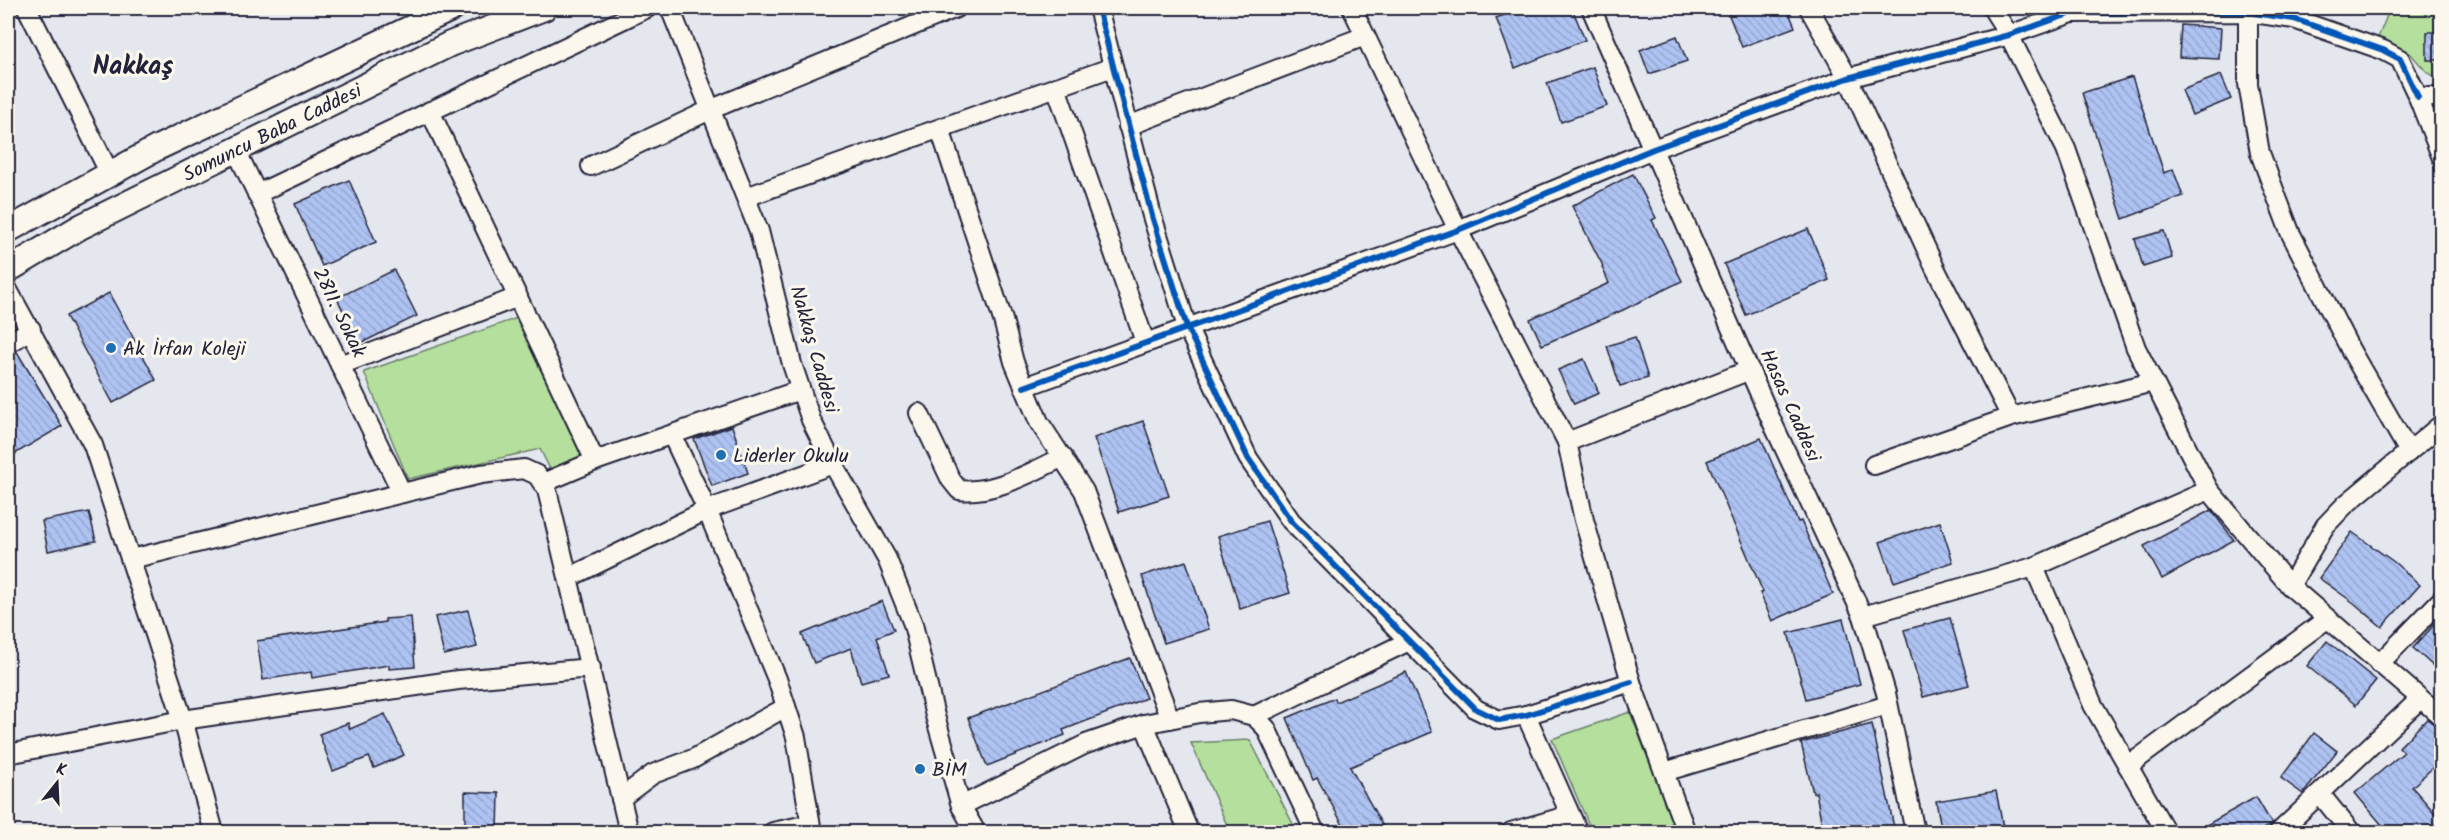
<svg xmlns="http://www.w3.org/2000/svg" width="2449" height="840" font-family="Kalam,sans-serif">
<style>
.green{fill:#b4df9c;stroke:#6b806c;stroke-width:1.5}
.building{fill:url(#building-back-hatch);stroke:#22223b;stroke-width:1.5}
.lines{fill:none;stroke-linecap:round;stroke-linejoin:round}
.minor-casing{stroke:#22223b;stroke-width:22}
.major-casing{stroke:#22223b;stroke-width:28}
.minor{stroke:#fbf7ec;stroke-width:18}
.major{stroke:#fbf7ec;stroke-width:24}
.cycleway-casing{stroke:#fbf7ec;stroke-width:10}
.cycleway{stroke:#0057b8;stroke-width:6}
.poi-dot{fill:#1f6fb2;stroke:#fbf7ec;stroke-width:2}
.labels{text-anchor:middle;stroke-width:6;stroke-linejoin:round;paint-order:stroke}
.street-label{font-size:20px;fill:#22223b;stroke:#fbf7ec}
.poi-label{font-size:20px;fill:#22223b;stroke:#fbf7ec;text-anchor:start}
.district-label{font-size:26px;font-weight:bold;fill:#22223b;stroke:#fbf7ec}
</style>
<defs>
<pattern id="building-back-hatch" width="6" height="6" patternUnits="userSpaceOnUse" patternTransform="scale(1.5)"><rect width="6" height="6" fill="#aec3f2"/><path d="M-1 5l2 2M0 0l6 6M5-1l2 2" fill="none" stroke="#95a7d0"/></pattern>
</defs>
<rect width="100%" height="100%" fill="#e4e7ee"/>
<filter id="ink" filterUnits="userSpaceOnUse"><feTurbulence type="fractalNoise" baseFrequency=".0167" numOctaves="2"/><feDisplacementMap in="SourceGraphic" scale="12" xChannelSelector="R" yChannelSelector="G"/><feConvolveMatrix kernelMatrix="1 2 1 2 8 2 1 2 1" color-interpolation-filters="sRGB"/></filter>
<g filter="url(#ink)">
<g class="green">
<polygon points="2390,8 2441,8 2441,82 2424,69 2410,53 2378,38"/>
<polygon points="520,317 589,454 552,473 540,449 408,479 364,372"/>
<polygon points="1630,712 1677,832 1592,832 1552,739"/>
<polygon points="1250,740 1294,826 1291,832 1230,832 1191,743"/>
</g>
<g class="building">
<polygon points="1523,8 1572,8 1585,40 1515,68 1496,18"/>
<polygon points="1726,8 1787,8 1795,27 1742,47"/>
<polygon points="2181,25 2221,28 2219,59 2179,57"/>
<rect x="2427" y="32" width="15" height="28"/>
<polygon points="1677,36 1687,61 1649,74 1640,50"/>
<polygon points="1593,67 1607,106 1561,122 1547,83"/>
<polygon points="2221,75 2231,99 2192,115 2182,90"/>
<polygon points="2132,77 2164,173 2173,169 2183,196 2123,219 2082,93"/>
<polygon points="1633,174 1656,218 1652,220 1682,281 1623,310 1542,345 1530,319 1609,283 1602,267 1603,266 1572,206"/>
<polygon points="349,180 376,242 322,266 295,204"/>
<polygon points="1808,229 1829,280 1746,315 1724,264"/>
<polygon points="2164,231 2172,258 2143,267 2135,239"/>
<polygon points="394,270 417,316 359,344 337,298"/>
<polygon points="109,293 156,380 113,403 66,316"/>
<polygon points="1635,337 1648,378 1620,386 1607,346"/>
<polygon points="17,352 62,426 8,458 8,355"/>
<polygon points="1584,359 1599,393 1574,404 1558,370"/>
<polygon points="1143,421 1169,496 1119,512 1094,438"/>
<polygon points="732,426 748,473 712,486 694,439"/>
<polygon points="1761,438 1798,522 1801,521 1833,594 1772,621 1760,593 1763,592 1707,461"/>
<polygon points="2211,510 2234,540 2162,579 2144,546"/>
<polygon points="89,512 96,541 48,551 42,521"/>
<polygon points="1267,521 1290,593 1240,609 1218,536"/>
<polygon points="1940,522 1953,562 1894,582 1880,542"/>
<polygon points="2352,532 2394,562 2420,585 2382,627 2354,603 2319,578"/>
<polygon points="1186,561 1209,629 1164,643 1142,576"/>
<polygon points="882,601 894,630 877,637 889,674 861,682 851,648 814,663 802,634"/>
<polygon points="468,610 477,647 444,655 435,617"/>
<polygon points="2442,616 2442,674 2413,648"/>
<polygon points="411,617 415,667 389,669 389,665 312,678 311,672 263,680 257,641 385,622 385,619"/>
<polygon points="1950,618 1969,685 1923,697 1904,630"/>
<polygon points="1843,619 1860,684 1806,699 1788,633"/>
<polygon points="2327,641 2376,680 2356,705 2307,666"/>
<polygon points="1130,658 1146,698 1063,730 1065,735 987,766 968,718"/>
<polygon points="1406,672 1432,732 1350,767 1386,832 1347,832 1317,778 1313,780 1287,718 1335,698 1336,702"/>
<polygon points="385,714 404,755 374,768 369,757 333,771 319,734 348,723 350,729"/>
<polygon points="2427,719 2442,730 2442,759 2412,787 2442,821 2442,832 2388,832 2355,793 2404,752 2399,747"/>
<polygon points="1872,724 1895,832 1823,832 1816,792 1813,793 1801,743"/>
<polygon points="2314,733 2337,751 2303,794 2281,778"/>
<polygon points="1996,791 2004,832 1942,832 1936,801"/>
<polygon points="465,792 499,793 498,832 465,832"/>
<polygon points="2256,797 2272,824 2258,832 2194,832"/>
</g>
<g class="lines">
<defs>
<g id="minor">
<polyline points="27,8 110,174"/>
<polyline points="670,8 759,231 792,364 811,420 833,464 887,559 913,624 935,716 961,806 976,832"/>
<polyline points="1098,8 1152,216 1187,327 1248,458 1291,521 1476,709 1499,720 1526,715 1631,682"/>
<polyline points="1352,8 1458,230 1567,442 1584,520 1631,682 1686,832"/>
<polyline points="1591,8 1773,424 1863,616 1886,693 1915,832"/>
<polyline points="1809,8 1848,78 1935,268 2011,417"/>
<polyline points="1992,8 2009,35 2066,149 2136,348 2209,490 2290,586 2442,717"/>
<polyline points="2248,8 2248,84 2260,153 2290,232 2351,351 2409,452"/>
<polyline points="1056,87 1145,342"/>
<polyline points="2442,97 2418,97 2442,158"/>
<polyline points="430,111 595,461"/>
<polyline points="1128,126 1365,36"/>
<polyline points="940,129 1003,320 1014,362 1039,422 1084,491 1170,719"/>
<polyline points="236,150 402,493"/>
<polyline points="591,166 712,109 956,8"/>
<polyline points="257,194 647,8"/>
<polyline points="746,197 1113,67"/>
<polyline points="8,290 93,445 183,720 214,832"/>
<polyline points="8,344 31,329"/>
<polyline points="340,365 518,297"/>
<polyline points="1024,387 1458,230 1653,149 1848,78 2009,35 2072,13 2247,12 2294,19 2383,50 2400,59 2418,97"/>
<path d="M919 413 951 480 959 490C995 494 1031 472 1063 457"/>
<polyline points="672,435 707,510 777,679 796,737 812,832"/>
<polyline points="1567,442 1750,370"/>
<polyline points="1874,465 2011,417 2153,382"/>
<polyline points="543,483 595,461 800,390"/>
<polyline points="131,559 481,474 524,469 537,475 547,490 629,832"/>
<polyline points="2034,567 2093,705 2166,832"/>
<polyline points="570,577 707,510 833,464"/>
<polyline points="2290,586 2325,526 2345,505 2442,424"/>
<polyline points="1863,616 2034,567 2209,490"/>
<polyline points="2379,664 2442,599"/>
<polyline points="1526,715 1578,832"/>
<polyline points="1254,716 1409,641"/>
<polyline points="1144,724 1189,832"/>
<polyline points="8,754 183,720 458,680 591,668"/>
<polyline points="2128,766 2327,619"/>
<polyline points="1664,772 1888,705"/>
<polyline points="2321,795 2351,832"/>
<polyline points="621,798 653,774 693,759 786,707"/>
<polyline points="961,806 1086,744 1144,724 1199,713 1231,710 1254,716 1266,728 1315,832"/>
<polyline points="773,832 810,824"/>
<polyline points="1511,832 1570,815"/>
<polyline points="2279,832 2420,699"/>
</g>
<g id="major">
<polyline points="8,230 157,148 453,8"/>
<path id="s1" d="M8 270 80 227 450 44 544 8"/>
</g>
</defs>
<use href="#minor" class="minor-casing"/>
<use href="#major" class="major-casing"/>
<use href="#minor" class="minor"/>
<use href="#major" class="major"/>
<defs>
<g id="cycleway">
<polyline points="1098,8 1152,216 1187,327 1248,458 1291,521 1476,709 1499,720 1526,715 1631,682"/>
<polyline points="1024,387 1458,230 1653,149 1848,78 2009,35 2072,13 2247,12 2294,19 2383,50 2400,59 2418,97"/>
</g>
</defs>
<use href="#cycleway" class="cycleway-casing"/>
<use href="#cycleway" class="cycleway"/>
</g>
</g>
<g class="poi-dot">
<circle cx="111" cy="348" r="6"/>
<circle cx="721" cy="455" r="6"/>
<circle cx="920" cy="769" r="6"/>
</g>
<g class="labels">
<g class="street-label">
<text dy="7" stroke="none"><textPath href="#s1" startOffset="298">Somuncu Baba Caddesi</textPath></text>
<text transform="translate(340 312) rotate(64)" y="7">2811. Sokak</text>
<text transform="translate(815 349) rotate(74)" y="7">Nakkaş Caddesi</text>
<text transform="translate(1791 405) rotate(66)" y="7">Hasas Caddesi</text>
</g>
<g class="poi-label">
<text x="123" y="355">Ak İrfan Koleji</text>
<text x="733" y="462">Liderler Okulu</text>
<text x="932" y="776">BİM</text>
</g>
<g class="district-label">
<text x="133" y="74">Nakkaş</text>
</g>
</g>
<rect width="2449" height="840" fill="none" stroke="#fbf7ec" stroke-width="30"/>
<rect x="15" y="15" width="2419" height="810" fill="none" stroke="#22223b" stroke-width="2" filter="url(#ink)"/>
<g transform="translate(57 783) rotate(18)" stroke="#fbf7ec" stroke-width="4.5" paint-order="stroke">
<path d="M0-4.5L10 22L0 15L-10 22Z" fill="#22223b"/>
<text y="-9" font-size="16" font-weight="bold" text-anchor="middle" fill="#22223b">K</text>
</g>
</svg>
